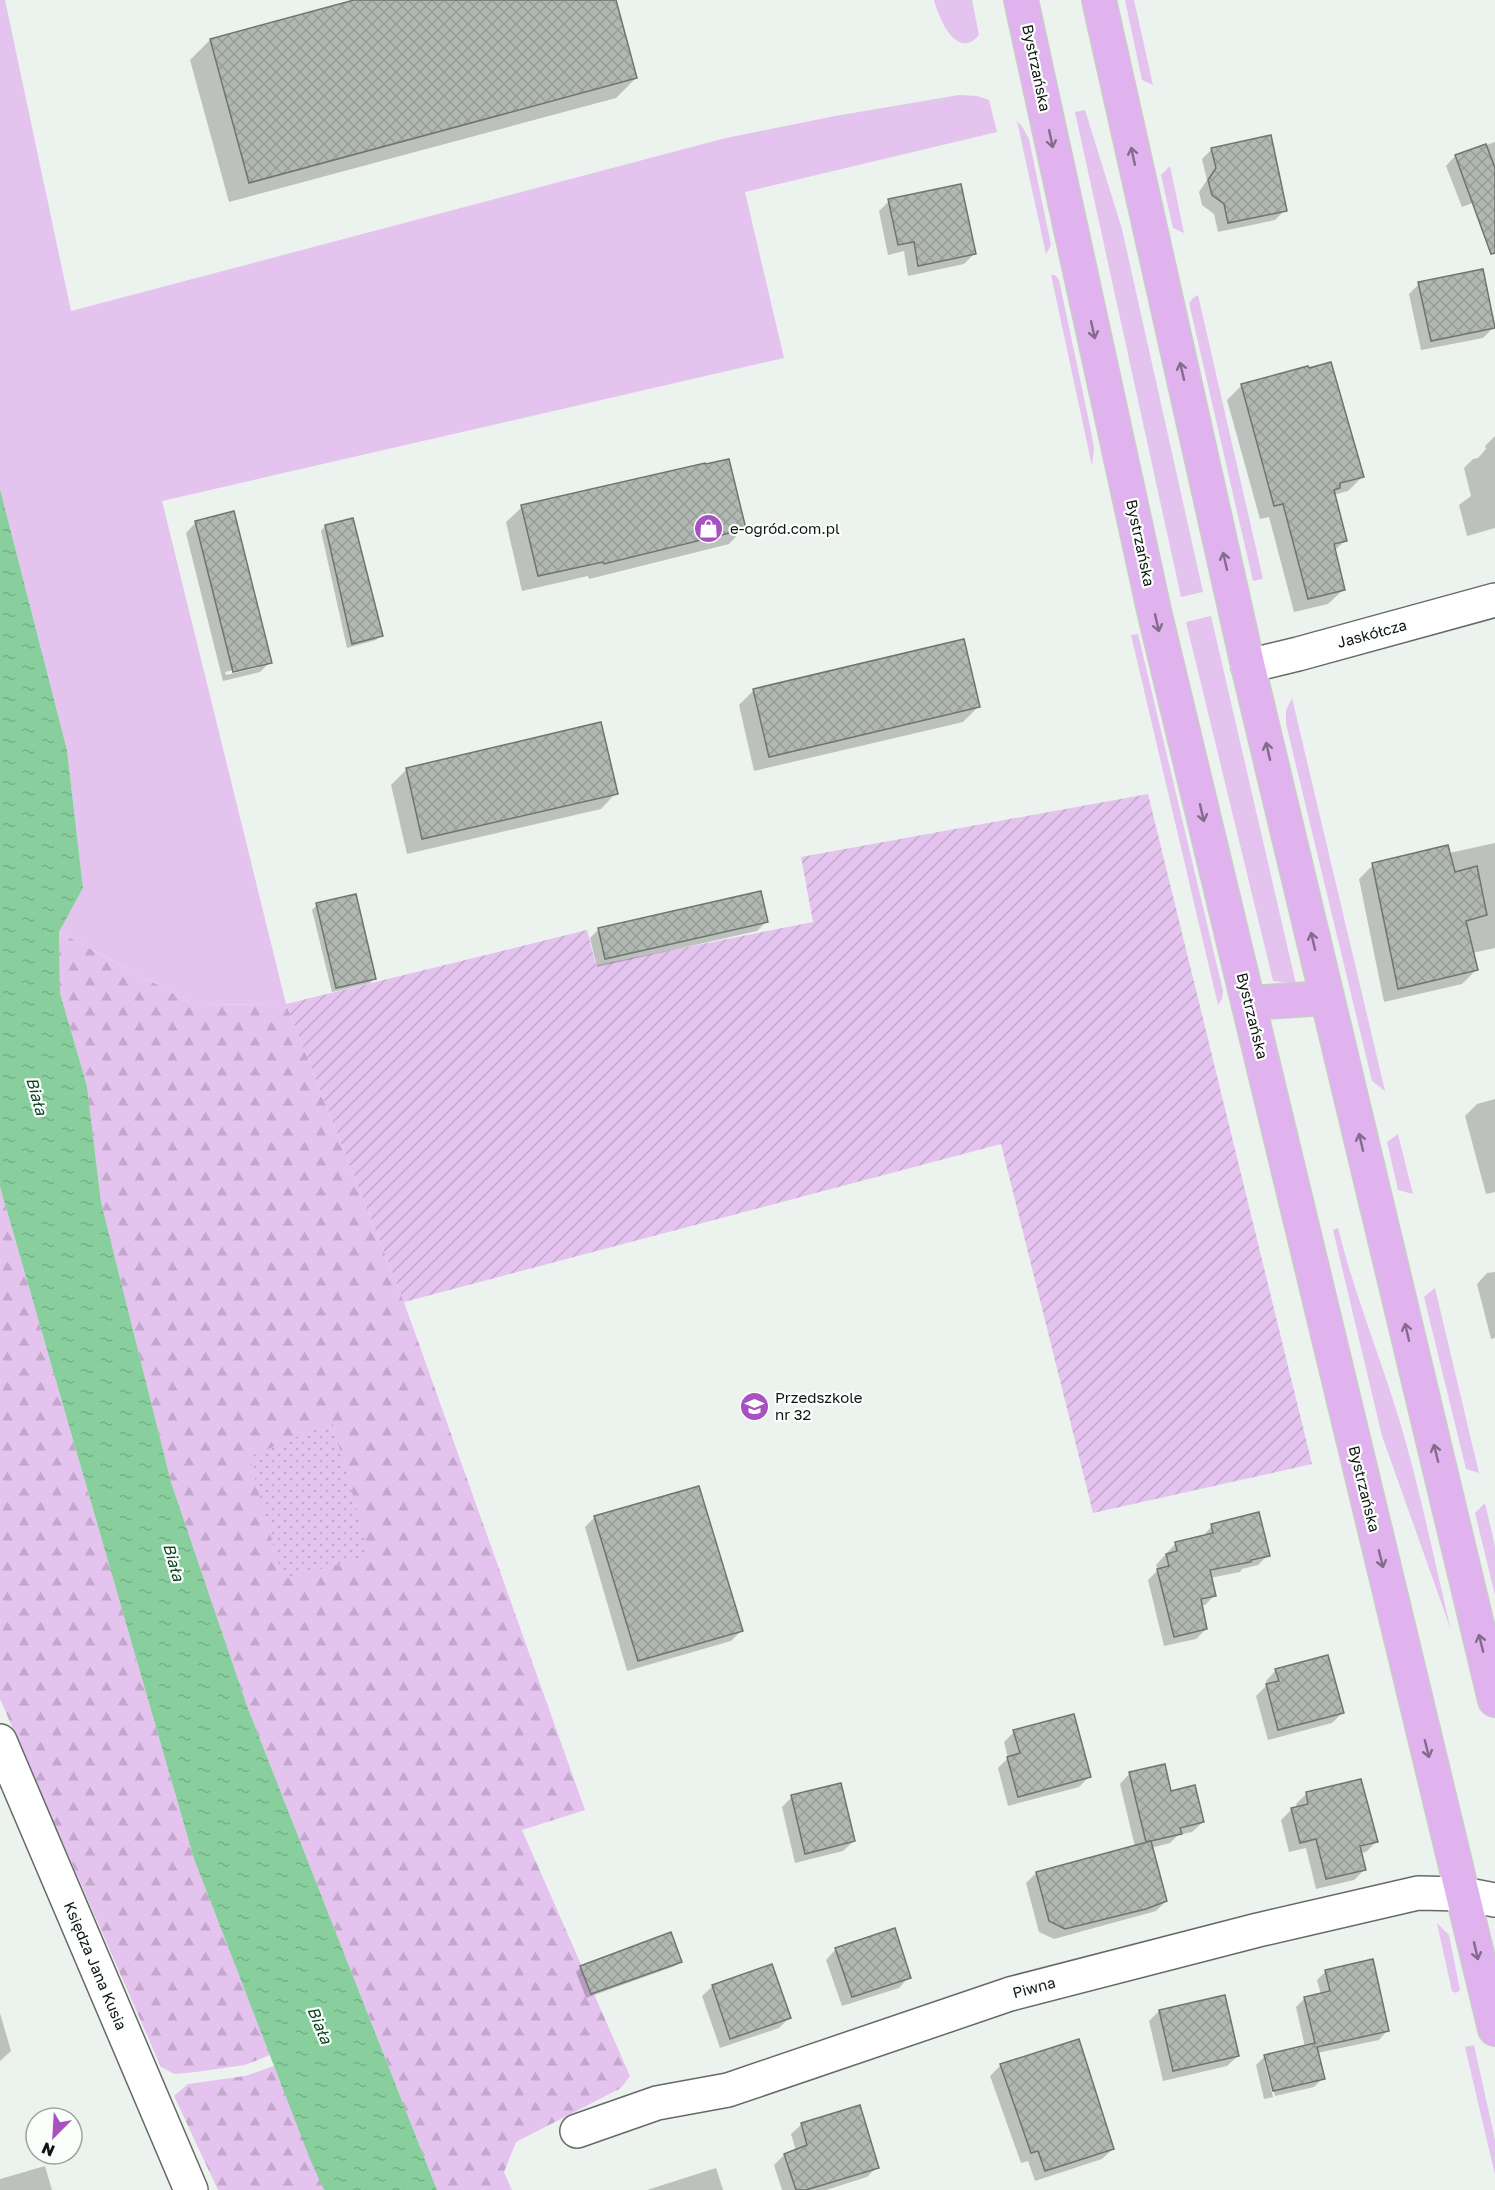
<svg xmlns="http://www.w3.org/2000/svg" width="1495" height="2190" font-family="'Golos Text',sans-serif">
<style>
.grass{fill:#e4c4ef}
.forest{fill:url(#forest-firs)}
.park{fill:url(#park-dots)}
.garden{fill:url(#garden-furrows)}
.water{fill:url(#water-ripples)}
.shadow{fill:#0003;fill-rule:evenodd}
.building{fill:url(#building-cross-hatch);stroke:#707571;stroke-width:1.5}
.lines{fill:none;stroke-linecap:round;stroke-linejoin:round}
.minor-casing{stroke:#656a66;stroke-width:36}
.major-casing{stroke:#cbcbcb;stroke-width:36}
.minor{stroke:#fff;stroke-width:33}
.major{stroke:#e0b2ee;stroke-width:33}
.oneway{stroke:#836b8b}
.labels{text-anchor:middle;stroke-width:4.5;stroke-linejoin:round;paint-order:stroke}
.street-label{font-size:15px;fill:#121413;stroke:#fbfffc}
.poi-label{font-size:15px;fill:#121413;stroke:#fbfffc;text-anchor:start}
.water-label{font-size:16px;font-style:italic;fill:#0d4424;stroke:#fbfffc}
</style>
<defs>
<pattern id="forest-firs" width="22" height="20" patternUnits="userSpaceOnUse" patternTransform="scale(1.5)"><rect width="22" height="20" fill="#e4c4ef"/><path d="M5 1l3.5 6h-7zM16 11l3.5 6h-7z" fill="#c3a8cc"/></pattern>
<pattern id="park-dots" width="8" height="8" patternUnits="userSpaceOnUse" patternTransform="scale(1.5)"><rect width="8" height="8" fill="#e4c4ef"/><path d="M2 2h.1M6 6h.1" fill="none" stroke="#c3a8cc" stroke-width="1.8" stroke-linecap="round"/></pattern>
<pattern id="garden-furrows" width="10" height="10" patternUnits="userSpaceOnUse" patternTransform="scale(1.5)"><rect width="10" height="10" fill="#e4c4ef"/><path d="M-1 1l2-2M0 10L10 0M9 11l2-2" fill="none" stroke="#c3a8cc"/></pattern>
<pattern id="water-ripples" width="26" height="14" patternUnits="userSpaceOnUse" patternTransform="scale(1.5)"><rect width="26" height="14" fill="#88cf9d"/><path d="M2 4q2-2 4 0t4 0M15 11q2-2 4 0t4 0" fill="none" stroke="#74b186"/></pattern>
<pattern id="building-cross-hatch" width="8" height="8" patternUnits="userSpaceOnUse" patternTransform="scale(1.5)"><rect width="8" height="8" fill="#b1b7b2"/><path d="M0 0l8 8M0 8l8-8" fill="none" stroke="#979c98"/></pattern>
</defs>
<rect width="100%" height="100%" fill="#ecf2ee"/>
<g class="grass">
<polygon points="0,0 5,0 71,311 726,138 835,116 959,95 977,96 989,100 997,132 745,192 784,358 162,501 286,1004 195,1005 59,932 83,888 67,750 0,489"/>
<path d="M934 0H972L979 35C957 61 939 19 934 0Z"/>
<polygon points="1125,0 1134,0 1153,85 1142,80"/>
<polygon points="1085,110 1122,229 1203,592 1181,597 1075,112"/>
<polygon points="1017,121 1023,128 1029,139 1051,245 1046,254"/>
<polygon points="1170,166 1184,233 1173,228 1161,175"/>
<polygon points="1051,275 1055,275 1059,280 1091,431 1094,448 1092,466"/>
<polygon points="1198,295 1263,579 1253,581 1189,303 1193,298"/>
<polygon points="1211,616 1296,984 1273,981 1186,622"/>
<polygon points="1138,634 1223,991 1222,999 1218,1005 1131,635"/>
<polygon points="1292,698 1385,1091 1372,1081 1286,724 1286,710"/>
<polygon points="1398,1134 1413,1194 1398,1190 1387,1142"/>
<path d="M1338 1228C1356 1301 1386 1370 1406 1443 1423 1504 1436 1568 1451 1630L1382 1436 1333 1230Z"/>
<polygon points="1435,1288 1479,1473 1466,1469 1424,1297"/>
<polygon points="1485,1503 1495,1546 1495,1595 1475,1513"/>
<polygon points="1437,1923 1449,1935 1460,1990 1456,1993 1452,1991"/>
<polygon points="1474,2045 1495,2140 1495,2175 1465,2047"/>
</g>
<g class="forest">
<polygon points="59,932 195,1005 286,1004 404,1302 585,1810 522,1830 630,2076 621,2088 516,2142 504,2172 512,2190 437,2190 247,1706 171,1482 101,1202 87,1086 60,993"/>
<polygon points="0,1187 194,1859 270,2055 245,2065 196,2072 175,2074 161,2067 0,1699"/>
<polygon points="274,2066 324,2190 218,2190 174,2096 188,2084 245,2076"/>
</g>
<polygon class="park" points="332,1422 370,1555 283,1580 249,1457"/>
<polygon class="garden" points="1148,794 1312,1464 1093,1513 1001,1144 404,1302 286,1004 587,930 596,965 813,922 801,857"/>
<polygon class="water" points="0,489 67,750 83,888 59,932 60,993 87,1086 101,1202 171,1482 247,1706 437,2190 324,2190 310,2159 194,1859 0,1187"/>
<g class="shadow">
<polygon points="360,0 614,0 636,78 616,98 229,202 190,60 210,40"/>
<polygon points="1495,142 1495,194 1462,207 1446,166 1455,156"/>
<polygon points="1212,149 1285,210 1275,220 1218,232 1214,214 1202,205 1199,192 1207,180 1202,159"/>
<polygon points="889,201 975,253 964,264 908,276 904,251 888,255 879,211"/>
<polygon points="1419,284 1494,327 1483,338 1421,350 1409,294"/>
<polygon points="1242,385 1362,477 1348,491 1333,495 1345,541 1334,551 1343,590 1328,604 1294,612 1269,517 1260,519 1227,400"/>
<polygon points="1495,436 1495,528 1467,536 1459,505 1471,496 1464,468 1473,459 1478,458 1486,449 1485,446"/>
<polygon points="522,507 744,528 729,544 589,579 588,576 522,591 506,522"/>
<path d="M196 522 270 662 260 672 223 681 186 533ZM260 664V667L226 675 225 672Z"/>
<polygon points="325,526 381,635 376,640 347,648 321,531"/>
<polygon points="754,690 978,707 963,722 754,771 739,705"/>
<polygon points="407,769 616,793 601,809 407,854 391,785"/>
<polygon points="1495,843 1495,948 1472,953 1476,970 1462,984 1384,1002 1359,879 1373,865 1449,853"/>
<polygon points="317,905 374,978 370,983 332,992 312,910"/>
<polygon points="766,922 757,931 597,967 590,938 599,929"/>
<polygon points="1495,1099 1495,1192 1486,1194 1465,1116 1477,1104"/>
<polygon points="1495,1272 1495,1338 1491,1339 1477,1284 1487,1273"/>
<polygon points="595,1517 741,1631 731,1641 627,1671 585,1527"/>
<polygon points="1212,1526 1268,1555 1258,1565 1242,1569 1240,1572 1210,1578 1215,1595 1205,1605 1201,1606 1206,1629 1196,1639 1164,1646 1148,1580 1158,1570 1156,1565 1176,1543 1202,1537"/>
<polygon points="1276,1670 1342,1713 1332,1723 1268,1740 1256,1696 1267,1685 1266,1681"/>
<polygon points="1014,1732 1089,1777 1079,1787 1008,1806 998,1768 1008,1758 1004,1742"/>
<polygon points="1130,1773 1170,1792 1203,1822 1192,1832 1178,1835 1170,1843 1151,1848 1166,1901 1156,1911 1054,1939 1039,1932 1026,1883 1036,1873 1135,1847 1120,1784"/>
<polygon points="1307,1793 1377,1841 1366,1852 1360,1853 1364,1870 1354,1880 1316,1889 1306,1848 1289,1852 1281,1820 1291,1810 1297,1808 1296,1804"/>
<polygon points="792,1797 854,1841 843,1851 795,1863 782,1807"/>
<polygon points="836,1949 909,1977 899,1988 842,2006 826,1960"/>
<polygon points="680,1961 675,1966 586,1998 576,1972 581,1967"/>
<polygon points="1326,1971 1387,2031 1379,2040 1317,2053 1323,2078 1314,2087 1275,2096 1267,2060 1264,2060 1273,2097 1264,2099 1256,2065 1265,2056 1305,2047 1296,2007 1304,1999 1321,1995 1317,1980"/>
<polygon points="713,1986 789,2018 779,2028 720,2048 702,1996"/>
<polygon points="1159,2011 1238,2056 1227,2066 1163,2081 1149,2021"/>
<polygon points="0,2013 11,2051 0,2061"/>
<polygon points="1001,2065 1113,2149 1102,2159 1035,2181 1028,2161 1021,2163 990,2076"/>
<polygon points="802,2124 877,2167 867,2177 826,2190 782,2190 774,2165 784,2155 796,2151 791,2134"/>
<polygon points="45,2166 52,2190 0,2190 0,2179"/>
<polygon points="716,2168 723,2190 647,2190"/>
</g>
<g class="building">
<polygon points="354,0 616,0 637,78 249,183 210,39"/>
<polygon points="1271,135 1287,211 1228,223 1224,204 1212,195 1208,180 1216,168 1211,148"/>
<polygon points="1486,144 1495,168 1495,253 1491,254 1455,155"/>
<polygon points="961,184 976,254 918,266 914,242 898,245 888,199"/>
<polygon points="1483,269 1495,328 1431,341 1418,282"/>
<polygon points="1331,362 1364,477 1340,483 1340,488 1334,490 1347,541 1334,544 1345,590 1308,599 1283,504 1274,506 1241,384 1308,366 1309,368"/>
<polygon points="729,459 746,529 604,564 603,562 538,576 521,505 705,463 706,464"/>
<polygon points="234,511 272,663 233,672 195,521"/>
<polygon points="353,518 383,636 352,644 325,525"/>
<polygon points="964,639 980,707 769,757 753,689"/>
<polygon points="601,722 618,794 422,839 406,768"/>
<polygon points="1448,845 1455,872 1477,866 1487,915 1466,921 1478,970 1398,989 1372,863"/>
<polygon points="761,891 768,922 605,959 598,928"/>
<polygon points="356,894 376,979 336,988 316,903"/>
<polygon points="699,1486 743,1631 638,1661 594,1516"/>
<polygon points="1259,1512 1270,1556 1251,1560 1251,1562 1210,1570 1216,1596 1201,1599 1207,1629 1174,1637 1157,1569 1169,1566 1166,1554 1177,1551 1175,1542 1213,1533 1211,1524"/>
<polygon points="1328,1655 1344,1713 1278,1730 1266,1684 1279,1681 1275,1669"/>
<polygon points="1074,1714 1091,1777 1018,1797 1007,1757 1020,1753 1013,1730"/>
<polygon points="1165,1764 1171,1791 1195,1785 1204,1822 1180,1828 1182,1834 1146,1842 1129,1772"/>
<polygon points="1361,1779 1378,1842 1360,1846 1366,1870 1326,1879 1316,1839 1300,1843 1291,1808 1308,1804 1306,1792"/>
<polygon points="841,1783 855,1841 805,1854 791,1795"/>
<polygon points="1151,1841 1167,1901 1146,1909 1065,1929 1049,1921 1036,1872"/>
<polygon points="895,1928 911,1978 852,1997 835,1948"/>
<polygon points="671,1932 682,1962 591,1994 580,1966"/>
<polygon points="1373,1959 1389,2031 1317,2047 1325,2079 1273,2091 1264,2055 1315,2043 1304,1997 1330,1991 1325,1970"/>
<polygon points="772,1964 791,2018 730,2039 712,1985"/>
<polygon points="1225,1995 1239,2056 1173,2071 1159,2010"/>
<polygon points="1079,2039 1114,2149 1045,2171 1038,2151 1031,2153 1000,2064"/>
<polygon points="860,2105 879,2168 806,2190 796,2190 784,2154 807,2145 801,2123"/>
</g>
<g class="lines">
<defs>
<g id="minor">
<polyline points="1248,666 1298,654 1495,600"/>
<polyline points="0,1741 191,2190"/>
<polyline points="577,2131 657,2103 728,2090 1010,1994 1258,1930 1418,1893 1463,1894 1495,1900"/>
</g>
<g id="major">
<polyline points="1021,0 1155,615 1495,2029"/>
<polyline points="1099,0 1248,666 1495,1700"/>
<polyline points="1249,1003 1327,998"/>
</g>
</defs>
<use href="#minor" class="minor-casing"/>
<use href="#major" class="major-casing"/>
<use href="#minor" class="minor"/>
<use href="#major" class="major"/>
</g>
<defs><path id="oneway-shaft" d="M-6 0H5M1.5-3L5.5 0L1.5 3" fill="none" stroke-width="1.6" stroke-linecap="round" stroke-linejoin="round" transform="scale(1.5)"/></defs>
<g class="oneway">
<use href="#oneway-shaft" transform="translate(1051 139) rotate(78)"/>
<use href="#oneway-shaft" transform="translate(1133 156) rotate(-102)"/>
<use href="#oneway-shaft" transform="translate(1093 330) rotate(78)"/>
<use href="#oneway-shaft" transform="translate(1182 371) rotate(-103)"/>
<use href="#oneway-shaft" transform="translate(1225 561) rotate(-103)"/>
<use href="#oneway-shaft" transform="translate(1157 623) rotate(77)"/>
<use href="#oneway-shaft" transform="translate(1268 751) rotate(-103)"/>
<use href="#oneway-shaft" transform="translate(1202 813) rotate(77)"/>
<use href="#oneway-shaft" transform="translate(1313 941) rotate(-103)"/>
<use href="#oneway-shaft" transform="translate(1361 1142) rotate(-103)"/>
<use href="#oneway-shaft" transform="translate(1407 1332) rotate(-103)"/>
<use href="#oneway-shaft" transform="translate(1436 1453) rotate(-104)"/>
<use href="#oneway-shaft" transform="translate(1381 1559) rotate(76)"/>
<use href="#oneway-shaft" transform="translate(1481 1643) rotate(-104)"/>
<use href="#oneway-shaft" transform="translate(1427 1749) rotate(76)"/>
<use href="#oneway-shaft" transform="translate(1476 1951) rotate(77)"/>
</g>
<defs>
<symbol id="shop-disc" viewBox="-11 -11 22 22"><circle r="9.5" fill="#a752c0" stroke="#fbfffc"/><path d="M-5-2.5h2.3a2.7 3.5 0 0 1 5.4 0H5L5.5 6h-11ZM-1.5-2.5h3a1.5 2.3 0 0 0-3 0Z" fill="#fff"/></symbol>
<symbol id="school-disc" viewBox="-11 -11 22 22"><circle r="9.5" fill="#a752c0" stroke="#fbfffc"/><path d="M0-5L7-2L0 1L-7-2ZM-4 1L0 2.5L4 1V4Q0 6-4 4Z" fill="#fff"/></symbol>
</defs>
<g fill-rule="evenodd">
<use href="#shop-disc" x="692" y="512" width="33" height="33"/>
<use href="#school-disc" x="738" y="1390" width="33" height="33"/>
</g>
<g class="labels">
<g class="street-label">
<text transform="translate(1036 68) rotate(78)" y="5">Bystrzańska</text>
<text transform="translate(1140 543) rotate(78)" y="5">Bystrzańska</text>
<text transform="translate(1372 634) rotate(-15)" y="5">Jaskółcza</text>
<text transform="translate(1252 1016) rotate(76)" y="5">Bystrzańska</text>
<text transform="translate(1364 1489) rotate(76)" y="5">Bystrzańska</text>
<text transform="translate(95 1966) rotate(67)" y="5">Księdza Jana Kusia</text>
<text transform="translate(1034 1988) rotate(-15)" y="5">Piwna</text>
</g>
<g class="poi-label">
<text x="730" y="534">e-ogród.com.pl</text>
<text x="775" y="1403">Przedszkole<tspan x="775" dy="17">nr 32</tspan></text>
</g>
<g class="water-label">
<text transform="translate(37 1096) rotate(74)" y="6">Biała</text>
<text transform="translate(174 1562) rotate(74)" y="6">Biała</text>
<text transform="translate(320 2025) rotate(67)" y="6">Biała</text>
</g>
</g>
<g transform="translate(54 2136) rotate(204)"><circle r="28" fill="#fbfffc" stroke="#9ea19f" stroke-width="1.5"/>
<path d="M0-4.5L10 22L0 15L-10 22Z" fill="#a752c0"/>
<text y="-9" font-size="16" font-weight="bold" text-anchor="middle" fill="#121413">N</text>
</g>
</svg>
